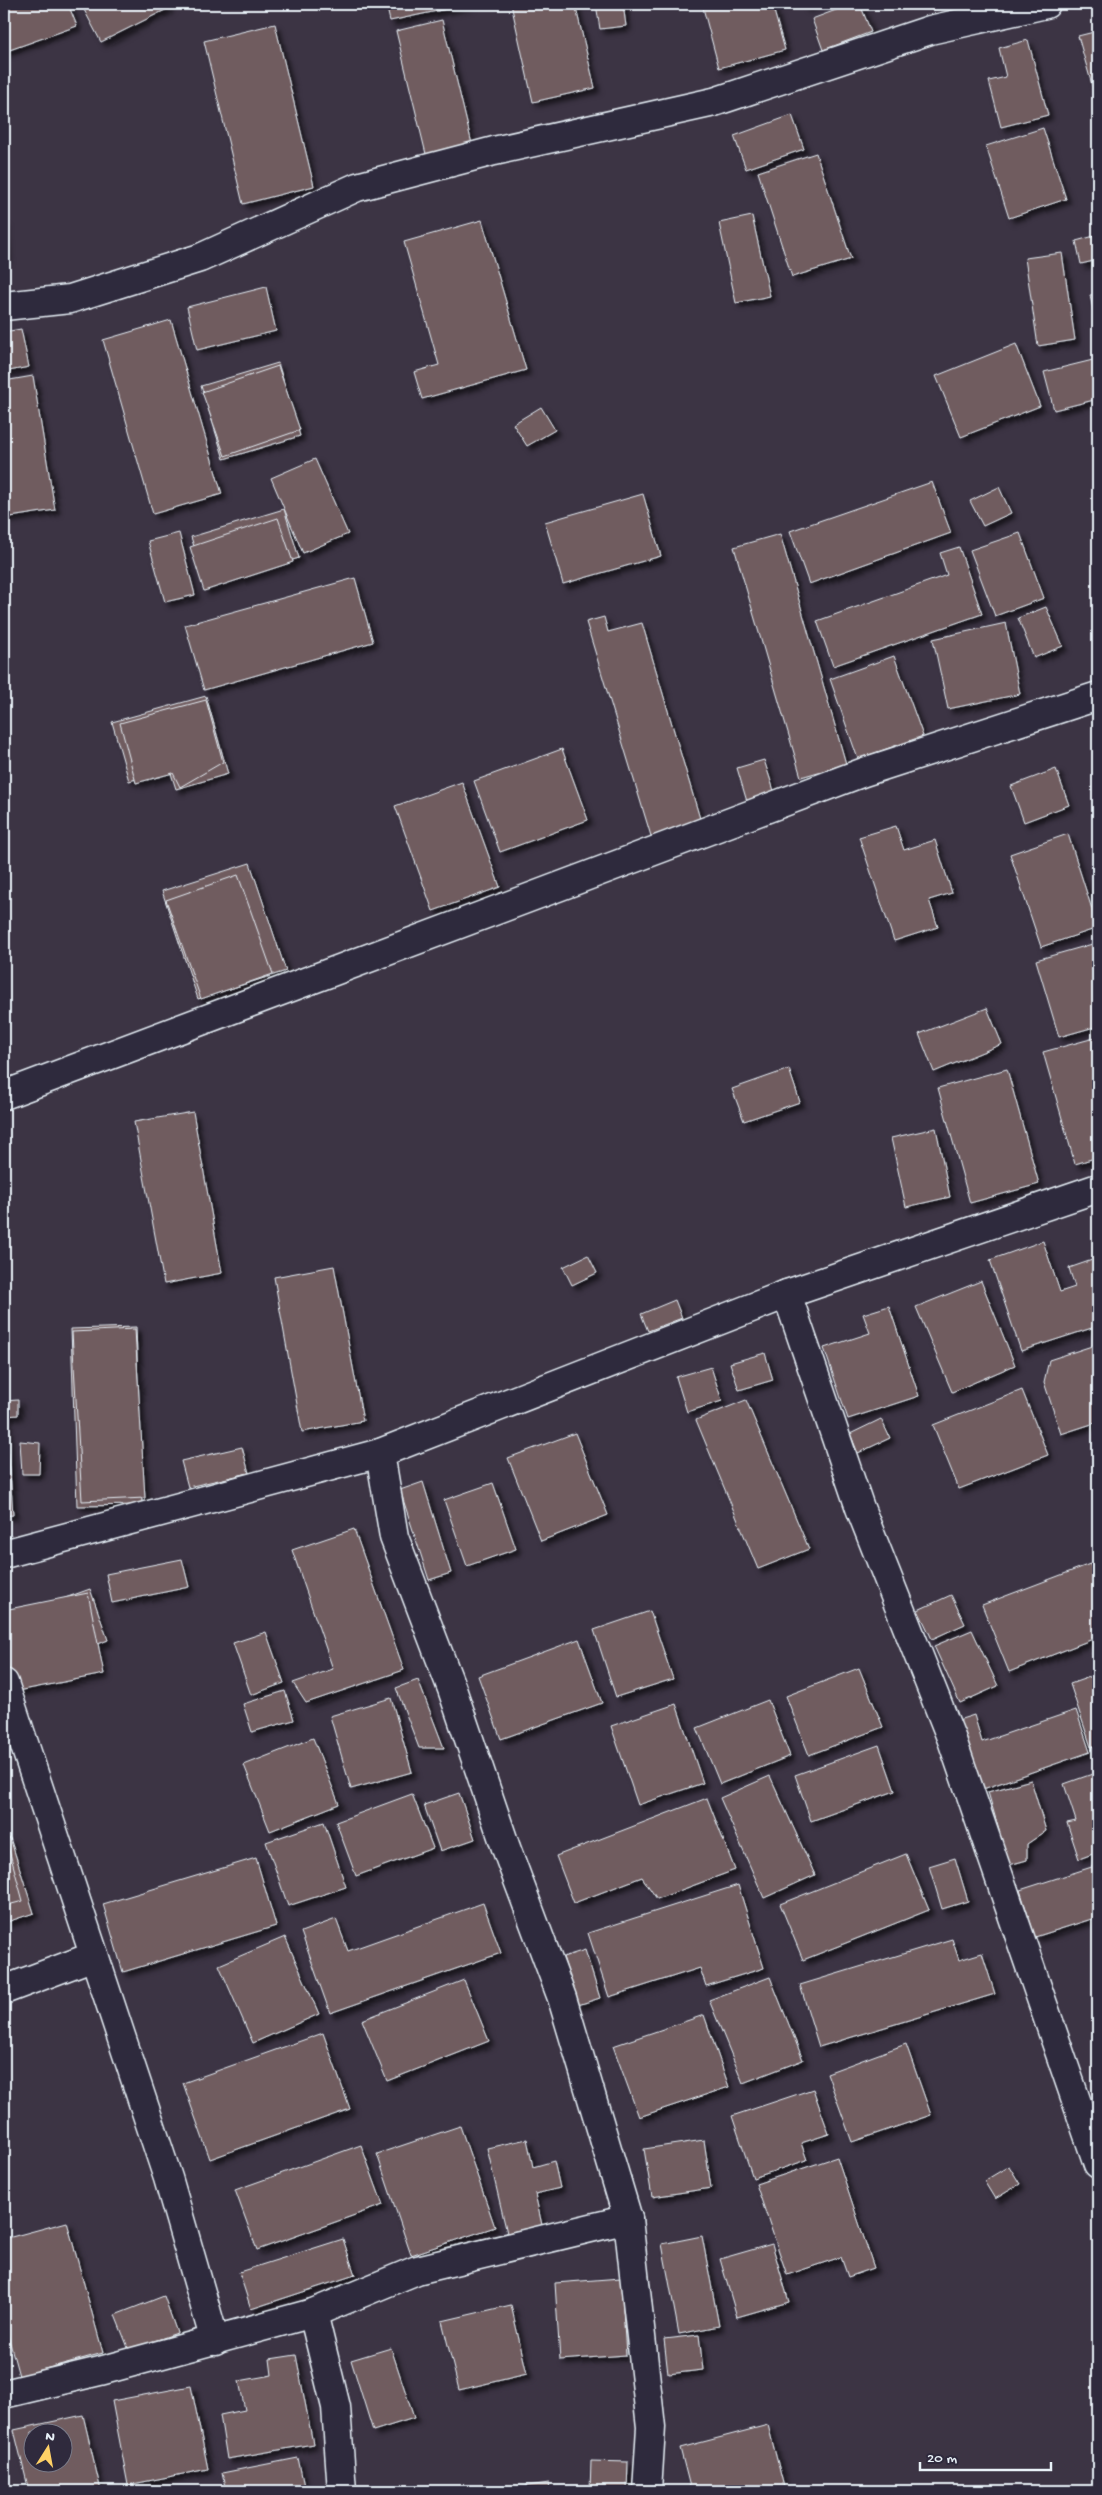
<svg xmlns="http://www.w3.org/2000/svg" width="1102" height="2495" font-family="'Gochi Hand',sans-serif">
<style>
.building{fill:#705b5e;stroke:#e8f1f8;fill-rule:evenodd;filter:url(#shadow)}
.lines{fill:none;stroke-linecap:round;stroke-linejoin:round}
.street-casing{stroke:#e8f1f8;stroke-width:31}
.street{stroke:#2f2a3d;stroke-width:28}
</style>
<defs>
<filter id="shadow"><feDropShadow dx="4.5" dy="4.5" stdDeviation="2.5" flood-color="#0009"/></filter>
</defs>
<rect width="100%" height="100%" fill="#3c3444"/>
<filter id="ink" filterUnits="userSpaceOnUse"><feTurbulence type="fractalNoise" baseFrequency=".02" numOctaves="2"/><feDisplacementMap in="SourceGraphic" scale="10" xChannelSelector="R" yChannelSelector="G"/><feConvolveMatrix kernelMatrix="1 2 1 2 8 2 1 2 1" color-interpolation-filters="sRGB"/></filter>
<g filter="url(#ink)">
<g class="building">
<polygon points="4,4 68,4 77,26 4,52"/>
<polygon points="81,4 166,4 169,8 101,42"/>
<polygon points="386,4 470,4 390,21"/>
<polygon points="511,4 575,4 595,88 533,102"/>
<polygon points="596,4 623,4 626,26 600,29"/>
<polygon points="702,4 772,4 785,50 719,68"/>
<polygon points="803,4 817,4 804,7"/>
<polygon points="852,4 860,4 871,32 823,50 812,19"/>
<polygon points="442,20 472,144 426,154 396,31"/>
<polygon points="275,24 314,186 243,204 204,41"/>
<polygon points="1098,31 1098,106 1078,36"/>
<polygon points="1028,40 1048,115 1001,127 989,81 1006,77 999,48"/>
<polygon points="792,115 804,149 746,169 734,136"/>
<polygon points="1043,128 1066,199 1009,218 986,146"/>
<polygon points="816,153 851,259 792,277 758,172"/>
<polygon points="752,216 770,296 736,303 719,223"/>
<polygon points="482,220 526,370 422,399 414,372 439,365 404,242"/>
<polygon points="4,222 6,258 4,258"/>
<polygon points="1098,235 1098,260 1081,264 1076,241"/>
<polygon points="1062,253 1075,340 1038,346 1025,258"/>
<polygon points="266,287 276,331 197,350 187,307"/>
<polygon points="1098,294 1098,333 1090,295"/>
<polygon points="171,320 222,494 153,514 103,340"/>
<polygon points="21,329 29,367 4,372 4,332"/>
<polygon points="1016,344 1040,406 961,437 936,376"/>
<polygon points="1093,360 1098,380 1098,399 1054,410 1044,372"/>
<polygon points="278,363 300,436 224,459 201,386"/>
<polygon points="278,366 300,430 225,456 202,392"/>
<polygon points="33,376 55,510 4,518 4,381"/>
<polygon points="541,407 555,430 527,446 513,424"/>
<polygon points="315,459 348,534 303,553 271,478"/>
<polygon points="932,482 951,533 809,584 790,531"/>
<polygon points="999,487 1011,513 983,526 970,501"/>
<polygon points="643,494 661,556 563,584 545,522"/>
<polygon points="284,509 299,558 207,587 191,537"/>
<polygon points="278,518 293,562 204,591 190,547"/>
<polygon points="179,533 195,595 165,602 148,541"/>
<polygon points="1020,533 1044,598 995,616 970,550"/>
<polygon points="780,534 846,764 801,777 734,547"/>
<polygon points="959,547 982,614 833,666 817,621 947,575 940,553"/>
<polygon points="355,578 373,642 204,690 185,625"/>
<polygon points="1046,607 1063,646 1034,658 1018,618"/>
<polygon points="604,617 608,632 642,623 701,822 651,836 586,622"/>
<polygon points="1006,623 1020,694 948,709 933,639"/>
<polygon points="894,656 923,736 858,759 830,679"/>
<polygon points="206,696 228,774 176,789 170,770 129,781 112,722"/>
<polygon points="206,700 223,762 180,787 173,773 136,783 120,723"/>
<polygon points="562,749 588,820 500,852 474,781"/>
<polygon points="764,760 776,797 748,805 737,768"/>
<polygon points="1056,769 1069,805 1024,822 1011,786"/>
<polygon points="462,782 500,887 433,911 395,806"/>
<polygon points="896,826 904,850 935,840 952,893 929,900 938,927 894,941 859,837"/>
<polygon points="1068,834 1098,928 1041,947 1010,854"/>
<polygon points="250,863 286,971 198,999 162,891"/>
<polygon points="238,875 273,974 201,999 166,900"/>
<polygon points="1096,943 1098,951 1098,1026 1059,1037 1036,960"/>
<polygon points="987,1008 1002,1044 934,1072 919,1034"/>
<polygon points="1098,1037 1098,1157 1075,1164 1043,1052"/>
<polygon points="789,1069 800,1102 744,1121 732,1089"/>
<polygon points="1007,1069 1039,1184 970,1203 938,1088"/>
<polygon points="193,1112 222,1273 164,1284 134,1122"/>
<polygon points="936,1128 950,1197 906,1207 891,1138"/>
<polygon points="1043,1241 1060,1292 1075,1287 1069,1268 1098,1258 1098,1326 1021,1351 990,1260"/>
<polygon points="588,1255 597,1273 572,1285 563,1267"/>
<polygon points="334,1266 363,1421 302,1432 274,1277"/>
<polygon points="981,1281 1015,1365 952,1392 916,1307"/>
<polygon points="675,1300 682,1318 648,1331 641,1314"/>
<polygon points="889,1306 919,1396 848,1419 824,1348 870,1333 863,1314"/>
<polygon points="136,1327 142,1505 77,1506 71,1329"/>
<polygon points="135,1329 145,1498 82,1501 72,1332"/>
<polygon points="1098,1344 1098,1422 1061,1434 1044,1382 1049,1360"/>
<polygon points="765,1353 773,1380 739,1390 730,1363"/>
<polygon points="711,1367 722,1401 687,1412 676,1377"/>
<polygon points="1022,1390 1048,1455 959,1489 933,1425"/>
<polygon points="18,1400 18,1415 6,1416 13,1515 4,1516 4,1401"/>
<polygon points="746,1400 809,1549 758,1569 696,1420"/>
<polygon points="881,1419 890,1438 858,1453 850,1434"/>
<polygon points="575,1433 608,1515 541,1541 508,1458"/>
<polygon points="20,1441 40,1443 39,1474 22,1474"/>
<polygon points="242,1447 249,1473 188,1487 181,1461"/>
<polygon points="423,1482 451,1573 429,1580 400,1490"/>
<polygon points="493,1483 516,1549 467,1566 444,1500"/>
<polygon points="354,1529 404,1670 306,1703 293,1683 333,1669 292,1550"/>
<polygon points="182,1559 189,1587 112,1603 106,1574"/>
<polygon points="1090,1564 1098,1584 1098,1637 1009,1672 982,1605"/>
<polygon points="90,1589 108,1640 88,1648 94,1663 24,1688 4,1630 4,1620"/>
<polygon points="88,1593 104,1674 13,1692 4,1644 4,1610"/>
<polygon points="951,1595 965,1624 932,1639 918,1610"/>
<polygon points="650,1611 673,1679 616,1697 594,1630"/>
<polygon points="972,1630 998,1686 960,1703 934,1646"/>
<polygon points="266,1632 284,1683 251,1695 233,1643"/>
<polygon points="579,1639 602,1703 501,1739 478,1676"/>
<polygon points="1098,1651 1098,1672 1092,1653"/>
<polygon points="859,1668 883,1727 809,1755 786,1696"/>
<polygon points="1098,1674 1098,1744 1091,1747 1070,1684"/>
<polygon points="418,1680 444,1748 419,1748 396,1688"/>
<polygon points="285,1691 294,1720 252,1732 243,1704"/>
<polygon points="391,1698 412,1772 351,1789 330,1716"/>
<polygon points="768,1700 790,1756 720,1784 697,1728"/>
<polygon points="676,1704 703,1783 638,1805 611,1726"/>
<polygon points="1076,1710 1090,1752 980,1790 955,1721 974,1715 982,1742"/>
<polygon points="313,1738 339,1804 270,1831 244,1765"/>
<polygon points="879,1745 895,1791 811,1821 795,1775"/>
<polygon points="1098,1772 1098,1852 1079,1859 1067,1823 1076,1821 1064,1784"/>
<polygon points="770,1776 815,1875 764,1898 720,1798"/>
<polygon points="1031,1780 1046,1831 1027,1844 1027,1860 1009,1865 988,1792"/>
<polygon points="459,1793 475,1839 440,1851 424,1805"/>
<polygon points="412,1794 433,1848 356,1876 336,1822"/>
<polygon points="707,1798 735,1870 657,1899 642,1877 574,1903 556,1856"/>
<polygon points="324,1822 346,1887 288,1906 266,1842"/>
<polygon points="10,1838 34,1913 4,1923 4,1840"/>
<polygon points="6,1839 23,1901 4,1906 4,1840"/>
<polygon points="906,1854 929,1910 803,1960 780,1904"/>
<polygon points="256,1858 276,1926 123,1972 103,1904"/>
<polygon points="955,1858 968,1901 942,1909 929,1866"/>
<polygon points="1098,1865 1098,1917 1035,1937 1020,1890"/>
<polygon points="738,1885 764,1968 706,1986 700,1968 609,1997 588,1933"/>
<polygon points="483,1903 501,1953 330,2013 301,1932 336,1919 348,1951"/>
<polygon points="285,1937 319,2014 253,2043 219,1965"/>
<polygon points="952,1939 959,1960 982,1953 995,1994 819,2047 800,1985"/>
<polygon points="585,1950 600,1998 578,2005 563,1957"/>
<polygon points="770,1977 803,2060 743,2083 709,2000"/>
<polygon points="464,1980 489,2041 387,2081 362,2020"/>
<polygon points="704,2015 729,2087 639,2117 613,2046"/>
<polygon points="323,2033 350,2109 210,2159 183,2083"/>
<polygon points="906,2044 931,2115 852,2142 827,2073"/>
<polygon points="813,2089 829,2134 801,2143 807,2160 753,2178 732,2116"/>
<polygon points="460,2126 495,2227 411,2255 377,2154"/>
<polygon points="527,2139 533,2167 554,2161 560,2188 535,2194 542,2225 507,2233 487,2148"/>
<polygon points="704,2140 711,2188 652,2197 644,2149"/>
<polygon points="361,2145 383,2205 257,2250 235,2190"/>
<polygon points="837,2157 874,2268 848,2277 841,2257 787,2275 756,2184"/>
<polygon points="1009,2166 1020,2184 995,2199 984,2181"/>
<polygon points="67,2222 103,2353 19,2376 4,2321 4,2239"/>
<polygon points="702,2236 719,2326 679,2334 662,2244"/>
<polygon points="343,2239 355,2275 251,2309 239,2272"/>
<polygon points="772,2244 789,2302 737,2317 720,2259"/>
<polygon points="621,2278 626,2355 560,2360 555,2283"/>
<polygon points="164,2296 177,2333 129,2350 115,2315"/>
<polygon points="511,2305 527,2374 459,2390 442,2321"/>
<polygon points="699,2335 703,2370 668,2374 664,2339"/>
<polygon points="391,2348 414,2418 373,2431 351,2360"/>
<polygon points="296,2355 313,2444 227,2459 220,2415 245,2410 239,2381 272,2375 270,2359"/>
<polygon points="191,2386 208,2469 128,2485 112,2401"/>
<path d="M83 2415 101 2491H29L14 2430ZM32 2432H62V2462H32Z"/>
<polygon points="768,2425 785,2491 691,2491 680,2448"/>
<polygon points="298,2458 305,2491 226,2491 222,2473"/>
<polygon points="591,2461 628,2462 627,2491 590,2491"/>
<polygon points="549,2483 550,2491 493,2491"/>
</g>
<g class="lines">
<defs>
<g id="street">
<polyline points="4,306 70,299 200,258 357,187 494,151 714,102 930,30 1046,4"/>
<polyline points="4,1095 864,772 1098,696"/>
<polyline points="787,1294 860,1508 952,1740 1098,2164"/>
<polyline points="380,1453 394,1537 452,1689 506,1848 562,1998 628,2219 651,2427 647,2491"/>
<polyline points="4,1554 380,1453 787,1294 1098,1188"/>
<polyline points="4,1683 168,2178 215,2341"/>
<polyline points="4,1990 94,1956"/>
<polyline points="313,2313 336,2407 342,2491"/>
<polyline points="4,2394 100,2371 313,2313 417,2270 628,2219"/>
</g>
</defs>
<use href="#street" class="street-casing"/>
<use href="#street" class="street"/>
</g>
</g>
<rect width="1102" height="2495" fill="none" stroke="#2f2a3d" stroke-width="20"/>
<rect x="10" y="10" width="1082" height="2475" fill="none" stroke="#e8f1f8" stroke-width="2" filter="url(#ink)"/>
<g transform="translate(48 2448) rotate(11)"><circle r="24" fill="#2f2a3d" stroke="#797a88"/>
<path d="M0-4L9 19L0 12L-9 19Z" fill="#ffd166"/>
<text y="-8" font-size="14" font-weight="bold" text-anchor="middle" fill="#e8f1f8">N</text>
</g>
<path d="M920 2462v8h131v-8" fill="none" stroke="#e8f1f8" stroke-width="2.5"/>
<text x="927" y="2462" font-size="15" fill="#e8f1f8" stroke="#2f2a3d" stroke-width="4" paint-order="stroke">20 m</text>
</svg>
